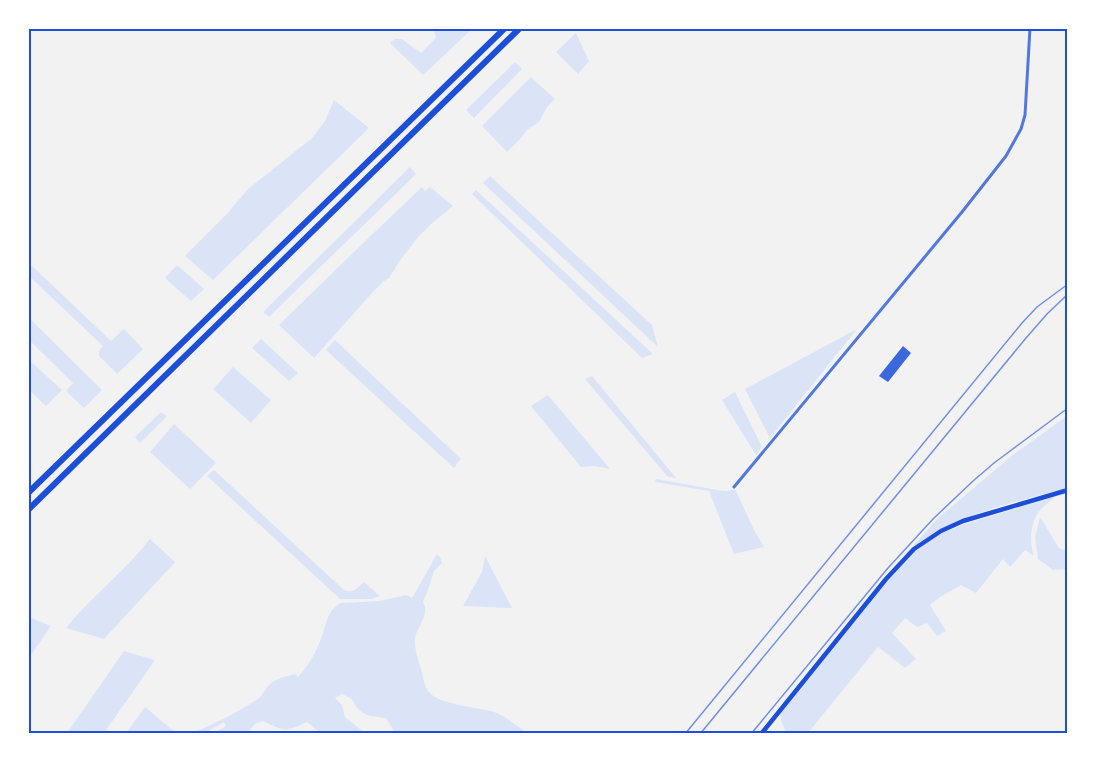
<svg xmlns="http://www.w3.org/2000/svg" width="1096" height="762" font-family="Figtree,sans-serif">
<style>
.green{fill:#dbe4f7}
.building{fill:#3d67dc}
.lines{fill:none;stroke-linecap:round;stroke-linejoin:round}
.minor{stroke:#5277de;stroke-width:3}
.secondary{stroke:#1d4ed8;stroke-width:4.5}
.motorway{stroke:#1d4ed8;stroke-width:6}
.rail{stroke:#7290e2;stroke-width:1.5}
.neatline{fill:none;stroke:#1d4ed8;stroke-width:2}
</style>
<rect width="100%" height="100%" fill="#f2f2f2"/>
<g class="green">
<polygon points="434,29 472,29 423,75 390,43 395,39 402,39 421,53 436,38"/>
<polygon points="576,33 589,61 578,74 556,52"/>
<polygon points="515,62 522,69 474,118 466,110"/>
<polygon points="531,77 555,99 547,107 539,122 527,130 521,138 507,152 482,126"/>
<polygon points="334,100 369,128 213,280 185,256 225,216 248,189 312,138 325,121"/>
<path d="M410 167 416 174C368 222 317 269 269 317L263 312Z"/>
<polygon points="490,176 652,325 658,347 483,183"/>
<polygon points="422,187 425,191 430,187 453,206 431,224 418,237 401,259 389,278 384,281 371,294 314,358 279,325 357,249"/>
<polygon points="476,190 653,354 642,358 472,194"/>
<polygon points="29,263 111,341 124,329 143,349 117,374 99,356 99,351 103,346 29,276"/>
<polygon points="177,265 204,289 191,301 165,278"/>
<polygon points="29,318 102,390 84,408 66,391 73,383 29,340"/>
<polygon points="857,329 770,438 745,389"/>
<polygon points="261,339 298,373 289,381 252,348"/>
<polygon points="335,340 461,459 456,464 456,466 454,468 326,350"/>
<polygon points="28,359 62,390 46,406 29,390"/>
<polygon points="233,367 271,400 251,423 213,389"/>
<polygon points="592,376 676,478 668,477 585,379"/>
<polygon points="735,392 762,447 756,455 722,400"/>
<polygon points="548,395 610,469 595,466 581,467 531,406"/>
<polygon points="161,412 167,416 140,443 135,437"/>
<path d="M1067 416V488C1011 504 944 515 902 558L937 519 1014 454Z"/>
<polygon points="174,424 216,463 190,489 150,452"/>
<path d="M214 470 344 590C354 594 357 588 364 582L380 596 372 599H340L207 476Z"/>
<polygon points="656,479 723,491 729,491 735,489 754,530 764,547 734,554 709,491 655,482"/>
<path d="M1056 496C1051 501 1046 504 1041 509 1030 522 1029 541 1034 556L1025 550 1010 567 1003 559 976 593 961 585 940 597 930 605 946 631 937 636 927 623 917 627 905 618 892 633 916 659 905 668 878 647 808 733H786L781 720 780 713 879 590 915 551 939 535 962 525Z"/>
<polygon points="1040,517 1059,548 1064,550 1067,550 1067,569 1053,570 1038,559 1035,537"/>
<path d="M150 539 175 562 104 639 66 628C92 596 125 571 150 539Z"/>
<path d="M437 554 440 557 442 563 434 571 428 590 423 602C431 616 415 627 415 641 415 651 418 660 421 669 423 676 424 685 428 691 438 705 478 707 494 712 508 716 517 729 530 733H395L386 718C369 716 360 716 352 699L342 694 335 698 342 705 345 717 365 733H321L307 722C284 733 285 731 263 721L256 723 247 733H214L226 726 224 722 205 733H193C215 723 237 713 256 700 263 696 264 690 269 685 276 678 285 677 295 674L298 677C307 667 314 656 319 644 326 629 325 611 341 603L379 601 406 595 412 598Z"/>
<polygon points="485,556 512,608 463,606 482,572"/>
<polygon points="29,617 51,626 29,658"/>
<polygon points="124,651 155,660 104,733 67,733"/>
<polygon points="145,707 176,733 126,733"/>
</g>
<polygon class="building" points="903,346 911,353 888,382 879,376"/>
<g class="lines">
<polyline class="minor" points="734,487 962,212 1006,156 1021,129 1025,115 1030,28"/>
<polyline class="secondary" points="761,734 886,579 914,549 941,531 963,521 1068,490"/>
<g class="motorway">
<polyline points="28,493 505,28"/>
<polyline points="28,510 520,28"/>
</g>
<g class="rail">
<polyline points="685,734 1022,323 1037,307 1068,284"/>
<polyline points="700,734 1026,338 1047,314 1068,294"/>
<polyline points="751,734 888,568 933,519 973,481 994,463 1068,408"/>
</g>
</g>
<rect width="1096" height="762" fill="none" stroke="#ffffff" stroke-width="60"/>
<rect x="30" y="30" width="1036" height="702" class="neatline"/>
</svg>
